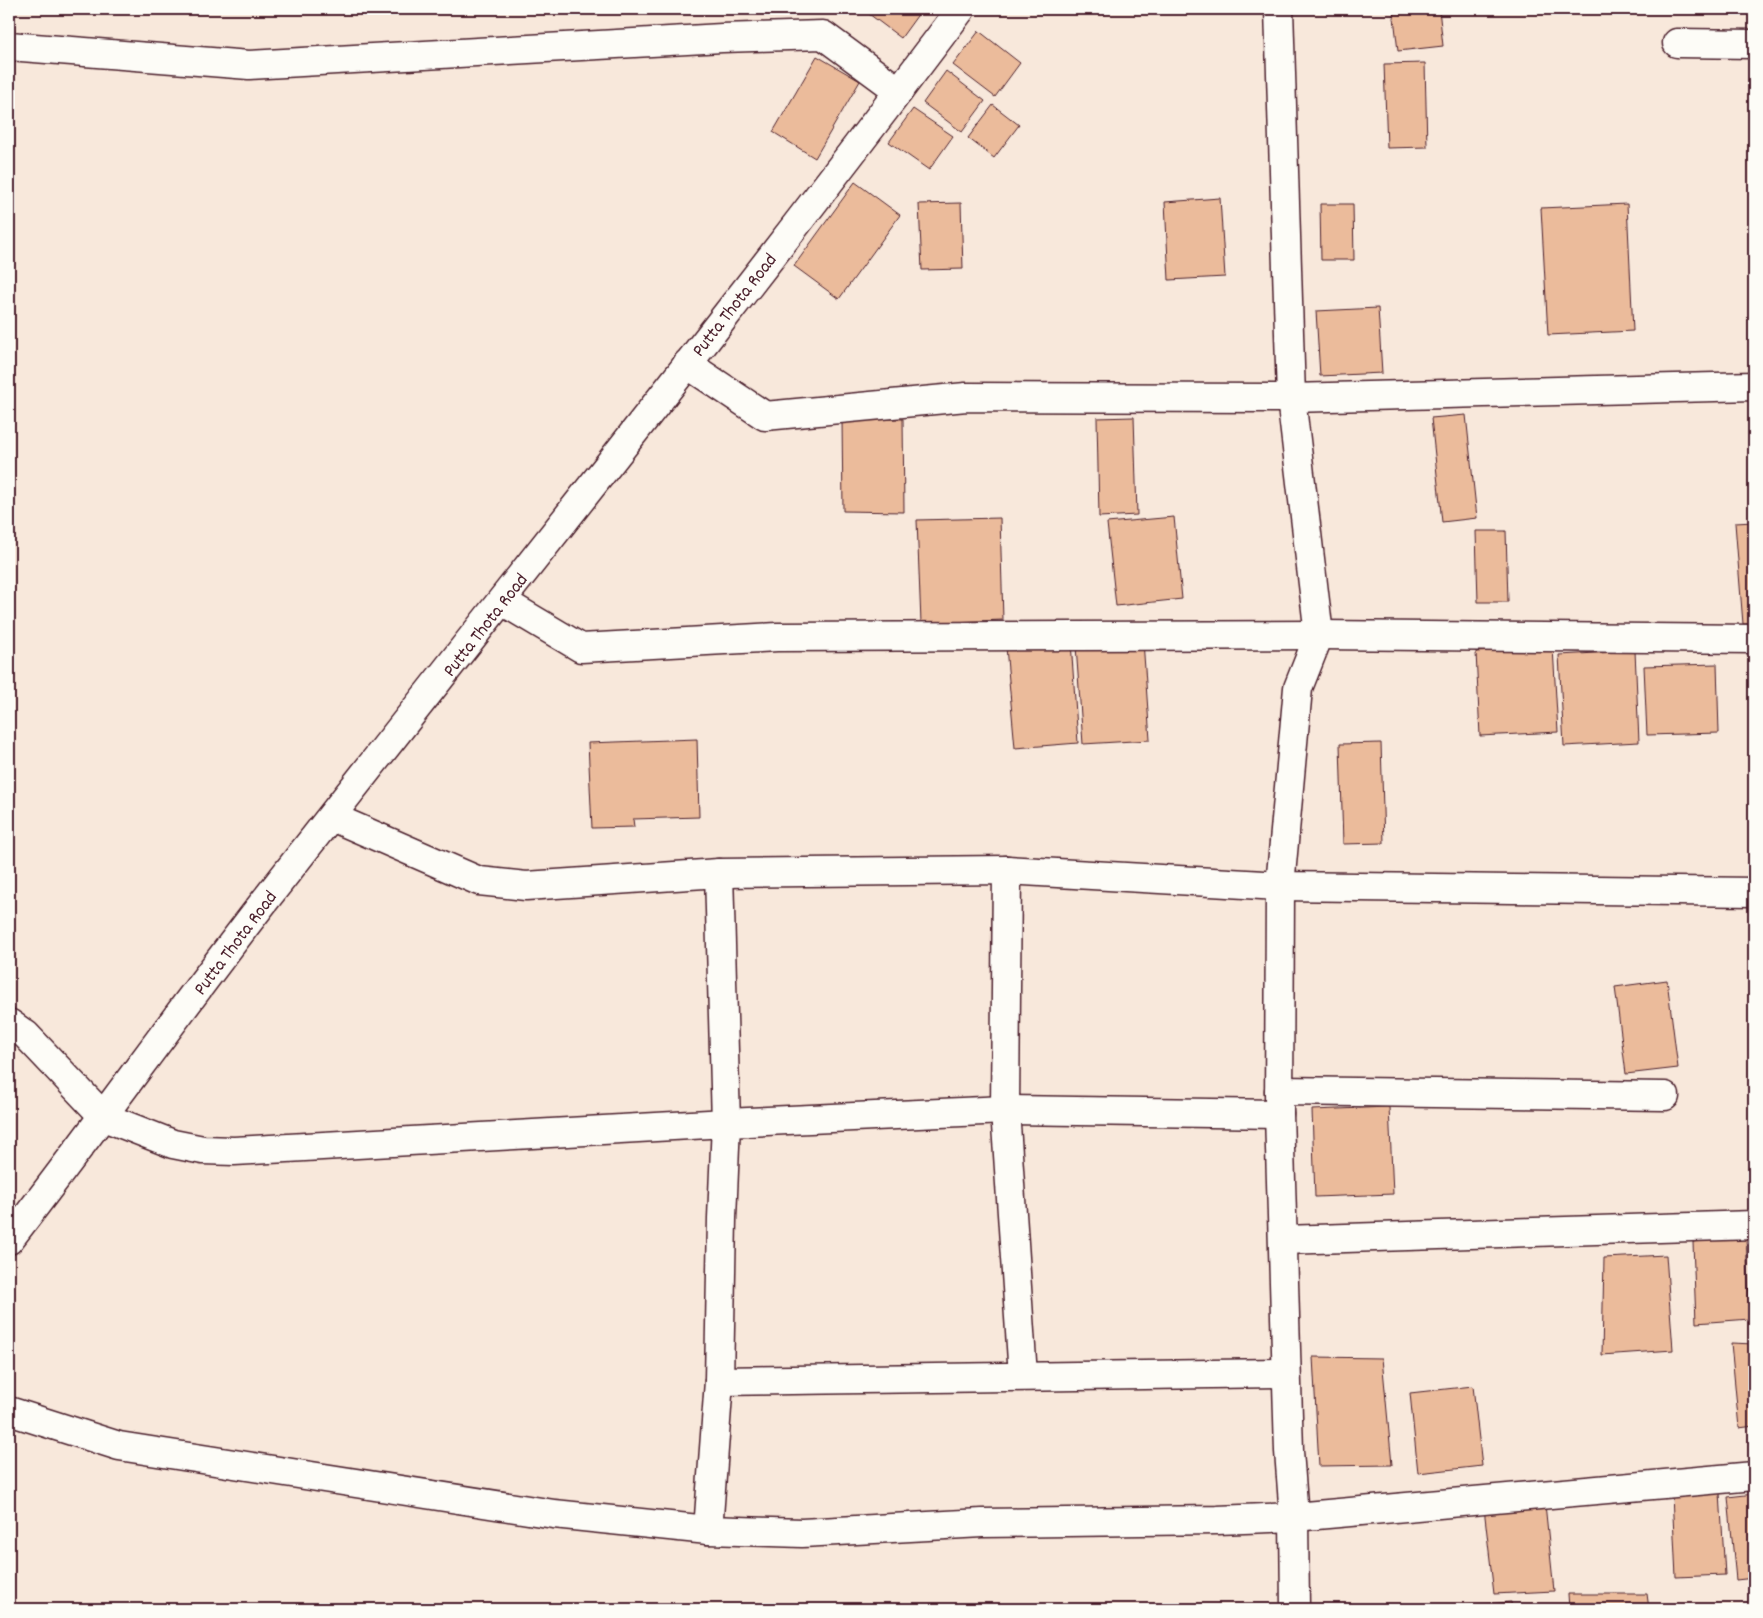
<svg xmlns="http://www.w3.org/2000/svg" width="1763" height="1618" font-family="Dekko,sans-serif">
<style>
.building{fill:#ebbb9b;stroke:#4a1f2b}
.lines{fill:none;stroke-linecap:round;stroke-linejoin:round}
.street-casing{stroke:#4a1f2b;stroke-width:31}
.street{stroke:#fdfcf7;stroke-width:28}
.labels{text-anchor:middle;stroke-width:5;stroke-linejoin:round;paint-order:stroke}
.street-label{font-size:19px;fill:#4a1f2b;stroke:#fdfcf7}
</style>
<rect width="100%" height="100%" fill="#f8e8db"/>
<filter id="ink" filterUnits="userSpaceOnUse"><feTurbulence type="fractalNoise" baseFrequency=".02" numOctaves="2"/><feDisplacementMap in="SourceGraphic" scale="10" xChannelSelector="R" yChannelSelector="G"/><feConvolveMatrix kernelMatrix="1 2 1 2 8 2 1 2 1" color-interpolation-filters="sRGB"/></filter>
<g filter="url(#ink)">
<g class="building">
<polygon points="867,9 922,9 901,38 865,11"/>
<polygon points="1393,9 1439,9 1443,46 1398,51"/>
<polygon points="979,31 1020,63 995,97 953,65"/>
<polygon points="817,56 860,81 815,158 773,132"/>
<polygon points="1425,63 1427,147 1387,148 1384,64"/>
<polygon points="946,71 985,101 962,132 923,103"/>
<polygon points="993,105 1019,125 994,158 968,138"/>
<polygon points="913,109 953,136 929,170 889,142"/>
<polygon points="855,182 900,215 839,299 794,266"/>
<polygon points="1220,198 1225,277 1169,280 1165,202"/>
<polygon points="961,203 963,269 922,270 919,204"/>
<polygon points="1320,204 1353,204 1354,260 1321,260"/>
<polygon points="1627,204 1633,331 1548,335 1541,208"/>
<polygon points="1378,308 1382,373 1320,376 1316,311"/>
<polygon points="1466,415 1477,518 1442,522 1431,418"/>
<polygon points="1134,417 1137,515 1099,517 1097,418"/>
<polygon points="842,419 903,419 904,512 843,511"/>
<polygon points="1174,517 1182,599 1116,606 1107,523"/>
<polygon points="1000,518 1003,620 921,623 917,520"/>
<polygon points="1754,522 1754,623 1743,624 1735,523"/>
<polygon points="1476,531 1506,531 1508,602 1478,602"/>
<polygon points="1143,641 1150,740 1083,744 1076,646"/>
<polygon points="1071,642 1078,743 1015,748 1006,647"/>
<polygon points="1553,648 1558,732 1480,736 1476,652"/>
<polygon points="1635,651 1639,742 1564,746 1559,655"/>
<polygon points="1717,664 1719,733 1647,735 1644,666"/>
<polygon points="697,739 699,817 633,819 634,827 592,828 588,743"/>
<polygon points="1381,743 1384,843 1343,844 1340,744"/>
<polygon points="1667,980 1678,1068 1626,1074 1615,987"/>
<polygon points="1389,1107 1393,1194 1315,1197 1312,1110"/>
<polygon points="1721,1238 1746,1238 1750,1319 1696,1323 1693,1242"/>
<polygon points="1666,1255 1673,1350 1602,1355 1604,1258"/>
<polygon points="1731,1343 1754,1344 1754,1426 1739,1428"/>
<polygon points="1313,1357 1382,1358 1392,1465 1319,1466"/>
<polygon points="1473,1386 1482,1466 1418,1473 1410,1393"/>
<polygon points="1720,1493 1725,1575 1676,1577 1672,1495"/>
<polygon points="1754,1494 1754,1578 1736,1580 1728,1497"/>
<polygon points="1545,1504 1554,1591 1494,1594 1484,1508"/>
<polygon points="1568,1594 1647,1594 1649,1609 1569,1609"/>
<polygon points="1511,1602 1512,1609 1444,1609 1443,1607"/>
<polygon points="1434,1607 1434,1609 1317,1609"/>
</g>
<g class="lines">
<defs>
<g id="street">
<polyline points="1279,9 1291,398 1319,635 1298,688 1280,886 1279,1114 1289,1451 1294,1517 1295,1609"/>
<polyline points="1677,43 1754,44"/>
<polyline points="9,46 249,65 722,38 823,35 899,91"/>
<polyline points="687,364 765,416 966,397 1291,398 1754,386"/>
<polyline points="502,601 581,648 777,637 1319,635 1754,639"/>
<polyline points="332,817 479,881 526,886 719,873 1007,870 1280,886 1754,892"/>
<polyline points="1007,870 1005,1110 1023,1376"/>
<polyline points="9,1023 26,1035 104,1117 173,1144 203,1150 234,1151 726,1123 1005,1110 1279,1114"/>
<polyline points="1279,1091 1665,1096"/>
<path d="M9 1240C95 1129 177 1014 263 903 496 605 734 311 961 9"/>
<polyline points="1284,1240 1754,1225"/>
<polyline points="719,1381 1286,1373"/>
<polyline points="9,1411 119,1446 554,1514 708,1530 802,1533 982,1523 1217,1520 1294,1517 1754,1476"/>
<polyline points="708,1530 719,1381 722,1218 726,1123 719,873"/>
</g>
</defs>
<use href="#street" class="street-casing"/>
<use href="#street" class="street"/>
</g>
</g>
<g class="labels">
<g class="street-label">
<text transform="translate(733 304) rotate(-52)" y="7">Putta Thota Road</text>
<text transform="translate(484 624) rotate(-52)" y="7">Putta Thota Road</text>
<text transform="translate(234 942) rotate(-53)" y="7">Putta Thota Road</text>
</g>
</g>
<rect width="1763" height="1618" fill="none" stroke="#fdfcf7" stroke-width="30"/>
<rect x="15" y="15" width="1733" height="1588" fill="none" stroke="#4a1f2b" stroke-width="2" filter="url(#ink)"/>
</svg>
